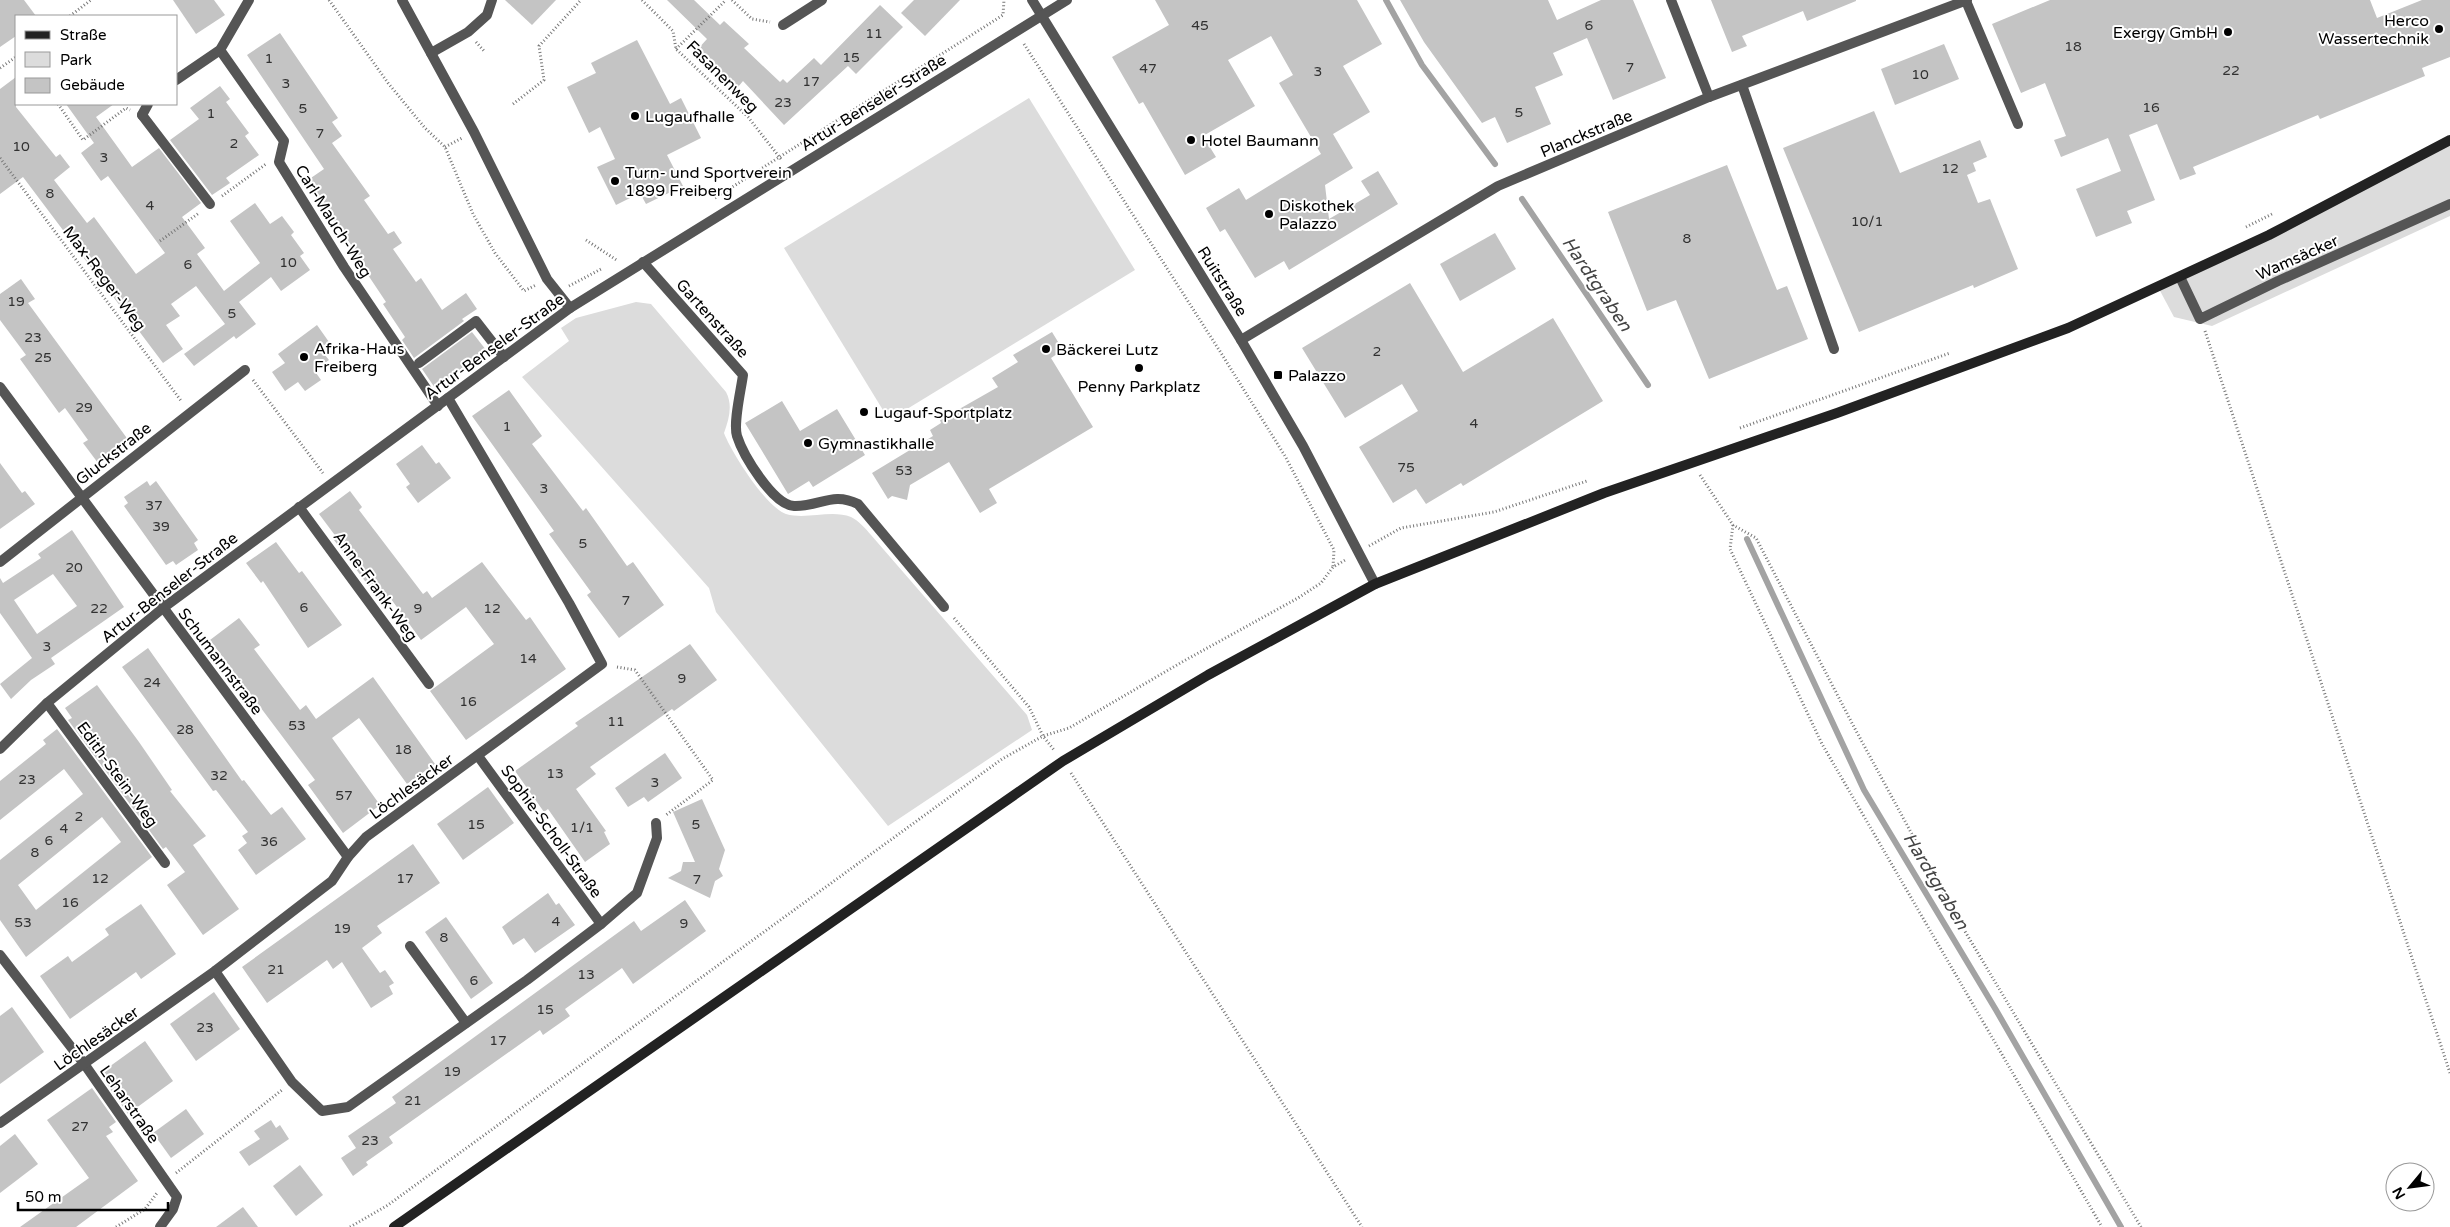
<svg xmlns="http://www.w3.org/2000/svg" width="2450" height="1227" font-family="'Varela Round',sans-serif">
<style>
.green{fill:#dcdcdc}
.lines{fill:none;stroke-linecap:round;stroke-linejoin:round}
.stream{stroke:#a3a3a3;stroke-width:6}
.building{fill:#c4c4c4;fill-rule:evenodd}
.path{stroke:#777;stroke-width:3;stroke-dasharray:1 2.5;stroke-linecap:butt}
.service{stroke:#555;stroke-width:10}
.pedestrian{stroke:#555;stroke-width:10}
.minor{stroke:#555;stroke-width:10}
.secondary{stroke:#222;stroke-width:10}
.poi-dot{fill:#000;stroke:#fff;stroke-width:2}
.labels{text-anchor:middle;stroke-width:4;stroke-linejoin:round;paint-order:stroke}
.number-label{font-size:14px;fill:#313131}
.poi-label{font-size:16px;fill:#000;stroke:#fff;text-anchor:start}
.street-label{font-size:16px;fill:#000;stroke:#fff}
.water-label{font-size:18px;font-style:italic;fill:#444;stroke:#fff}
</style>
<rect width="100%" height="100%" fill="#fff"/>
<g class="green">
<polygon points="1029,98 1135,270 889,420 784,248"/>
<polygon points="2450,140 2450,216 2212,326 2174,317 2158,287"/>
<path d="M636 302 651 304 726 392C733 405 729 419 724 433 731 452 766 507 786 514 807 520 831 509 851 517 858 520 866 529 871 535L1027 715 1032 730 888 826 716 612 709 588 522 377 569 341 561 328 576 318Z"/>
</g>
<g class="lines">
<g class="stream">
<polyline points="1386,0 1422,65 1495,164"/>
<polyline points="1522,199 1648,385"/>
<polyline points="1747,539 1864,790 1996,1010 2121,1227"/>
</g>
</g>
<g class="building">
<polygon points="0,0 24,0 36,16 16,16 16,36 0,47"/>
<polygon points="173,0 214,0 225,15 196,34"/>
<polygon points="505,0 556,0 532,25"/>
<polygon points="667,0 694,0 720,25 724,21 749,44 744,48 780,82 783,79 787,83 814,58 821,65 880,5 903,27 856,74 848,66 784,125 743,81 738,87 697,50 707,39"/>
<polygon points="914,0 960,0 925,36 901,13"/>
<polygon points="1155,0 1357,0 1382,44 1343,66 1370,112 1333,134 1353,168 1325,185 1329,219 1370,195 1361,181 1378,171 1398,204 1289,270 1284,261 1255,278 1225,229 1220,232 1206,208 1239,188 1246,200 1321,154 1279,83 1293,75 1271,36 1228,60 1255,106 1203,136 1216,157 1185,175 1143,102 1139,104 1112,57 1169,25"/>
<polygon points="1400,0 1548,0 1557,20 1601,0 1633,0 1666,78 1613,100 1587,38 1553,53 1563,75 1535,87 1551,124 1507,143 1495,117 1482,123 1424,42"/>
<polygon points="1711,0 1856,0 1856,1 1807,21 1803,11 1742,36 1747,46 1732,52"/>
<polygon points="2050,0 2370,0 2377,18 2422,0 2450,0 2450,57 2422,68 2425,76 2320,119 2318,115 2193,167 2196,174 2180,180 2157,124 2129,135 2155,200 2127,211 2132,223 2096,237 2076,189 2121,171 2108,138 2061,157 2054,140 2066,136 2045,83 2021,93 1992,24"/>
<polygon points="280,33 338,118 332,122 342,136 332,143 370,196 364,200 388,234 394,231 402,243 393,249 416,282 421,278 442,310 466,293 477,309 462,319 464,321 414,358 402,340 405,337 383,304 386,302 364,269 366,267 335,221 333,222 305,182 324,169 247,55"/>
<polygon points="637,40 670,104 681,98 701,138 667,155 683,186 646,204 640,193 616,205 597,167 615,159 600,127 589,133 567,87 596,73 591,63"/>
<polygon points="1944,44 1959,79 1895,105 1881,69"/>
<polygon points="16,77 16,107 56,157 60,154 70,167 54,180 87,223 94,217 136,274 165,253 108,176 101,181 81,153 94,143 66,104 114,104 96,117 132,167 159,148 201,203 182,217 205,248 197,254 224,291 260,263 230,221 255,203 270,224 282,216 294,232 291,235 304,253 300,256 310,270 281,291 271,277 239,302 256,324 236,339 234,336 194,366 184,354 225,324 196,286 171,304 180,316 166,325 183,349 163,363 23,177 0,194 0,89"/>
<polygon points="220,86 230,99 226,102 249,133 245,136 259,155 226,178 230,183 212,195 170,140 199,119 190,108"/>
<polygon points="1874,111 1900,173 1980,140 1987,157 1973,163 1976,171 1967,175 1978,203 1990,199 2018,269 1974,288 1973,285 1859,332 1783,148"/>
<polygon points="1727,165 1777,290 1787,286 1808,339 1709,379 1676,300 1647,311 1608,212"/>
<polygon points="1495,233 1516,269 1460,301 1440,264"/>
<polygon points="21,279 35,299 28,303 129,441 98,463 83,443 88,440 65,408 59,413 20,359 26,355 0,320 0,294"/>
<polygon points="1410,283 1463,372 1553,318 1603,401 1463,486 1461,483 1426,504 1416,489 1393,503 1359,447 1418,411 1402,384 1345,418 1302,348"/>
<polygon points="317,325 329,342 320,349 329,360 314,370 321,380 305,391 298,382 285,391 272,372 285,363 278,354"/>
<polygon points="472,332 486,350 435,388 422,369"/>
<polygon points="1052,332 1063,350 1051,358 1093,427 989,489 997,503 980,513 949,462 910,485 907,500 892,496 888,499 872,473 933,436 930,430 941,423 940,420 998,387 992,378 1018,362 1013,355"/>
<polygon points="509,390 542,436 532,444 583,511 586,508 627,566 633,562 664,605 619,638 587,595 591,592 549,534 554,531 472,416"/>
<polygon points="782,401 800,431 837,409 865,455 813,487 809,481 788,494 745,423"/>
<polygon points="422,445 436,464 439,462 451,478 418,503 406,487 410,484 396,464"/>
<polygon points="0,463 22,493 25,491 35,504 0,529"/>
<polygon points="147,481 150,486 156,481 198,540 194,543 198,550 176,565 173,561 166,565 124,506 128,503 124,497"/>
<polygon points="350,491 362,507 359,510 423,594 427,591 432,598 482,562 526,620 530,617 566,669 466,740 430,691 494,644 466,607 421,640 391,599 383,605 334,540 337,538 319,514"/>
<path d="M72 530 124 607 51 658 55 664 31 680 11 699 0 684 32 658 0 613V578L3 583 41 558 38 554ZM53 574 77 606 37 634 14 600Z"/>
<polygon points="276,542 299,573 302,571 342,625 308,648 263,581 261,583 246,563"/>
<polygon points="239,618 260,645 254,649 300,710 306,705 316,719 373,677 435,764 407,784 359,718 332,738 380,805 343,833 308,785 315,780 210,640"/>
<polygon points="690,644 717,680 674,711 672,709 590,767 596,774 576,789 606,831 604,832 610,844 585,862 548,809 544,812 515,771 578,726 575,723"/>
<polygon points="148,648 242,781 244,780 271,815 282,807 306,839 256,875 238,850 247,843 242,836 248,832 216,790 213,791 122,667"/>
<polygon points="97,685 139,742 172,790 170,791 206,836 193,845 239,909 203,935 167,885 185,872 166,847 163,849 68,720 72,718 65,708"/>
<path d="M57 729 152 857 26 957 0 920V860L83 794 64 769 0 820V781L46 744 43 740ZM102 817 121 842 36 910 18 885Z"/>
<polygon points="665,753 682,778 648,802 644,797 628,807 615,788"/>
<polygon points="488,787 514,823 463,860 437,824"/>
<polygon points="702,799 725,850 719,869 723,876 715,881 710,898 668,878 681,871 683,862 695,862 673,812"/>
<polygon points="413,844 440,883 377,926 382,933 362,948 380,973 385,970 394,983 389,986 393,994 371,1008 342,962 333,969 327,960 267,1003 242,967"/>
<polygon points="548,893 556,905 559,903 575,925 535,953 524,938 513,945 502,927"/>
<polygon points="685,900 706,931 633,984 622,968 565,1009 570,1016 543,1035 540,1030 389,1137 393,1143 366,1162 368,1165 353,1176 341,1158 356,1148 348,1136 396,1103 392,1097 634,921 641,931"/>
<polygon points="141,904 176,954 141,979 136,972 70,1019 40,976 68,956 72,962 109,935 105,929"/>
<polygon points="446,917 493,983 471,999 425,932"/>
<polygon points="214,992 240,1029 196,1061 170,1024"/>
<polygon points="12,1007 44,1052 0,1084 0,1016"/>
<polygon points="145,1041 173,1081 128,1114 104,1080 106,1078 102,1072"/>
<polygon points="92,1088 116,1122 109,1127 113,1132 106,1136 138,1181 76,1227 20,1227 89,1178 47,1120"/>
<polygon points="186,1109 204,1134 171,1158 153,1133"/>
<polygon points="271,1120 276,1128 280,1125 289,1139 249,1166 239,1152 260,1139 254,1131"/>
<polygon points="15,1134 38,1164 0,1193 0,1146"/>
<polygon points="300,1165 323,1195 296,1216 273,1186"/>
<polygon points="243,1207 258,1227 216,1227"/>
</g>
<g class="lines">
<g class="path">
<polyline points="329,0 388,83 425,128 445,147 473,214 495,253 524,291 536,285"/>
<polyline points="642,0 673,31 676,49 748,117 781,159"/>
<polyline points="732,0 752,19 770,22"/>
<polyline points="70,16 91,0"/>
<polyline points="476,42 484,51"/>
<polyline points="1024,44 1221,353 1285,456 1334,550 1333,567"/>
<polyline points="676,49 726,0"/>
<polyline points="0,68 16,57"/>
<polyline points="58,104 83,140 126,108 130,110"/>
<polyline points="513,104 544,80 539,46 581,0"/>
<polyline points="445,147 462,138"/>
<polyline points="0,158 182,402"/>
<polyline points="222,196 266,164"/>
<polyline points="715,198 1003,15 1004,0"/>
<polyline points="2246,227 2274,213"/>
<polyline points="586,240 618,261"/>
<polyline points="160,241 199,213"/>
<polyline points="569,286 603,268"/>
<polyline points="2205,331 2450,1073"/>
<polyline points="253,380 323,473"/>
<polyline points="1740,428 1950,353"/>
<polyline points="1700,475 1733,525 1756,538 1854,727 1960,923 2141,1227"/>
<polyline points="1733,525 1730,549 1822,744 2102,1227"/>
<polyline points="1369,546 1401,528 1494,512 1587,481"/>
<polyline points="954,618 1029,707 1043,736 1054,750"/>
<polyline points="617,667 635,670 713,780 666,815"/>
<polyline points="1071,773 1362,1227"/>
<polyline points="176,1173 282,1090"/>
<polyline points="116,1227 145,1209 157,1193"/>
<polyline points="350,1227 388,1205 1002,759 1043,736 1069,728 1182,662 1298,598 1321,583 1333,567 1347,559"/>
</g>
<g class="service">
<polyline points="1966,1 2018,124"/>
<polyline points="1742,85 1834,349"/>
<polyline points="142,115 210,204"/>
<path d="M643 262 743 375C741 390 733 423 737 436 743 455 773 505 794 506 820 507 832 491 858 504L944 607"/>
<polyline points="419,363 476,321 504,357"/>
<polyline points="299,507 429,684"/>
</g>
<polyline class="pedestrian" points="220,50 284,141 279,162 344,267 438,406"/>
<g class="minor">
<polyline points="402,0 474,132 547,279 570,308"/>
<polyline points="1032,0 1241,340 1303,446 1375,584"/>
<polyline points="1671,0 1709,97"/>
<polyline points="783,25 822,0"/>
<polyline points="431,53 468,32 487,15 492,0"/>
<polyline points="176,80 220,50 249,0"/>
<polyline points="142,115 148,104"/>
<polyline points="2180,277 2200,319 2278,281 2450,204"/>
<polyline points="1241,340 1498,186 1709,97 1967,0"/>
<polyline points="0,387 348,857"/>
<polyline points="0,562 245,370"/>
<polyline points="47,703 165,863"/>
<polyline points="0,749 47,703 163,608 570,308 1067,0"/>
<polyline points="478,756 601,924"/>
<polyline points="410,946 466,1023"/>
<polyline points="0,955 85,1065 177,1197 173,1209 160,1227"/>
<polyline points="215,971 292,1082 322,1111 348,1107 527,980 601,924 637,893 657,838 656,823"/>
<polyline points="0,1123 215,971 332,881 348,857 366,837 602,664 569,603 448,398"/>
</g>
<polyline class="secondary" points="394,1227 1063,761 1208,675 1375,584 1604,493 1837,413 2068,328 2269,235 2450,140"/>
</g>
<g class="poi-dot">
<circle cx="2439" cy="29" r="5"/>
<circle cx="2228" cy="32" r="5"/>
<circle cx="635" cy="116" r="5"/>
<circle cx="1191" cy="140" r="5"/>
<circle cx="615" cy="181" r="5"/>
<circle cx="1269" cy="214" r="5"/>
<circle cx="1046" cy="349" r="5"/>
<circle cx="304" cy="357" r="5"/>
<circle cx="1139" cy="368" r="5"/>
<rect x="1273" y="370" width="10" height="10" rx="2.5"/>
<circle cx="864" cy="412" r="5"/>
<circle cx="808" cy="443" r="5"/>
</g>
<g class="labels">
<g class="number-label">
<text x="1200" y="30">45</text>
<text x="1589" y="30">6</text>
<text x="874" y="38">11</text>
<text x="2073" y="51">18</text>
<text x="851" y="62">15</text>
<text x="269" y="63">1</text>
<text x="1630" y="72">7</text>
<text x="1148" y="73">47</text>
<text x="2231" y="75">22</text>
<text x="1318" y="76">3</text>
<text x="1920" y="79">10</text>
<text x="811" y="86">17</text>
<text x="286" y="88">3</text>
<text x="783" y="107">23</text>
<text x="2151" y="112">16</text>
<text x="303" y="113">5</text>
<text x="1519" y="117">5</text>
<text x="211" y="118">1</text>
<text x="320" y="138">7</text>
<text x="234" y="148">2</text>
<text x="21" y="151">10</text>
<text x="104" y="162">3</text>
<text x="1950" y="173">12</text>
<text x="50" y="198">8</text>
<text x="150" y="210">4</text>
<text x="1867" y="226">10/1</text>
<text x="1687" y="243">8</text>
<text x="288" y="267">10</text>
<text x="188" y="269">6</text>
<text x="16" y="306">19</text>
<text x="232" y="318">5</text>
<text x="33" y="342">23</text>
<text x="1377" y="356">2</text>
<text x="43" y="362">25</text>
<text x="84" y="412">29</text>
<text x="1474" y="428">4</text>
<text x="507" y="431">1</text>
<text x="1406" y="472">75</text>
<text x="904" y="475">53</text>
<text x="544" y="493">3</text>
<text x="154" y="510">37</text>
<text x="161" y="531">39</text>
<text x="583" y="548">5</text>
<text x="74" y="572">20</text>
<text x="626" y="605">7</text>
<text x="304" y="612">6</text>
<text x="99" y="613">22</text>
<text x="418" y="613">9</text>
<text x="492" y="613">12</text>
<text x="47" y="651">3</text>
<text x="528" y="663">14</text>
<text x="682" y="683">9</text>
<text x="152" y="687">24</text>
<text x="468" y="706">16</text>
<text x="616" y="726">11</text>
<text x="297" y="730">53</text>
<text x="185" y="734">28</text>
<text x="403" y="754">18</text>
<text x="555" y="778">13</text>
<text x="219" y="780">32</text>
<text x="27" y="784">23</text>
<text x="655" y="787">3</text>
<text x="344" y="800">57</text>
<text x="79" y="821">2</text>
<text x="476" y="829">15</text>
<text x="696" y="829">5</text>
<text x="582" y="832">1/1</text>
<text x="64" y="833">4</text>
<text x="49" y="845">6</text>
<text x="269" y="846">36</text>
<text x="35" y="857">8</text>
<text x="100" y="883">12</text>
<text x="405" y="883">17</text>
<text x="697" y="884">7</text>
<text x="70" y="907">16</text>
<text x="556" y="926">4</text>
<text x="23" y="927">53</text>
<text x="684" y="928">9</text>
<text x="342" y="933">19</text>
<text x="444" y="942">8</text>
<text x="276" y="974">21</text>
<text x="586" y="979">13</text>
<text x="474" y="985">6</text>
<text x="545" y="1014">15</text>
<text x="205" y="1032">23</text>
<text x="498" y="1045">17</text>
<text x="452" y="1076">19</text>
<text x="413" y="1105">21</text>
<text x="80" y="1131">27</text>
<text x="370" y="1145">23</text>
</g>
<g class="poi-label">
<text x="2429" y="26" text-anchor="end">Herco<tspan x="2429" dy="18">Wassertechnik</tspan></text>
<text x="2218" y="38" text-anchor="end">Exergy GmbH</text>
<text x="645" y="122">Lugaufhalle</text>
<text x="1201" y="146">Hotel Baumann</text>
<text x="625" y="178">Turn- und Sportverein<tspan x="625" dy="18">1899 Freiberg</tspan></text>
<text x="1279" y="211">Diskothek<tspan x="1279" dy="18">Palazzo</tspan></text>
<text x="314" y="354">Afrika-Haus<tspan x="314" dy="18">Freiberg</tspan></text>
<text x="1056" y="355">Bäckerei Lutz</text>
<text x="1288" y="381">Palazzo</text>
<text x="1139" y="392" text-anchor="middle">Penny Parkplatz</text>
<text x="874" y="418">Lugauf-Sportplatz</text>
<text x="818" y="449">Gymnastikhalle</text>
</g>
<g class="street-label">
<text transform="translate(723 76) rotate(45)" y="6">Fasanenweg</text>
<text transform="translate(873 102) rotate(-32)" y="6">Artur-Benseler-Straße</text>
<text transform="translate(1586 133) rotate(-23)" y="6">Planckstraße</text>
<text transform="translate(334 221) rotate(58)" y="6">Carl-Mauch-Weg</text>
<text transform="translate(2297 257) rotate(-24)" y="6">Wamsäcker</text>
<text transform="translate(105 278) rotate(53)" y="6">Max-Reger-Weg</text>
<text transform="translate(1223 281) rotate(58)" y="6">Ruitstraße</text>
<text transform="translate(713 318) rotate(48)" y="6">Gartenstraße</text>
<text transform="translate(494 346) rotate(-36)" y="6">Artur-Benseler-Straße</text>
<text transform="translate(113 453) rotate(-38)" y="6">Gluckstraße</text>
<text transform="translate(376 586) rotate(54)" y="6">Anne-Frank-Weg</text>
<text transform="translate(169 587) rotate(-38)" y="6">Artur-Benseler-Straße</text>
<text transform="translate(221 661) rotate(53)" y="6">Schumannstraße</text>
<text transform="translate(118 774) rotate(54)" y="6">Edith-Stein-Weg</text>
<text transform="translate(411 786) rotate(-36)" y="6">Löchlesäcker</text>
<text transform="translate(552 831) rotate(54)" y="6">Sophie-Scholl-Straße</text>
<text transform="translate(96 1038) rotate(-35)" y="6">Löchlesäcker</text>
<text transform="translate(130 1104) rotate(55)" y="6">Leharstraße</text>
</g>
<g class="water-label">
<text transform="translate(1597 284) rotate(56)" y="6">Hardtgraben</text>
<text transform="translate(1936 881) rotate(59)" y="6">Hardtgraben</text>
</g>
</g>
<rect x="15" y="15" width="162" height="90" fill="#ffffff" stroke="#999999"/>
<rect x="25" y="31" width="25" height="8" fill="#222222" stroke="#999999"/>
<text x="60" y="40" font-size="15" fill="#000000">Straße</text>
<rect x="25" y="52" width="25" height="15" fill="#dcdcdc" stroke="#999999"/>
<text x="60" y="65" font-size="15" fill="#000000">Park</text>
<rect x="25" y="78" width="25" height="15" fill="#c4c4c4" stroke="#999999"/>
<text x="60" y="90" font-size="15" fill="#000000">Gebäude</text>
<g transform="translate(2410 1187) rotate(241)"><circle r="24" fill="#ffffff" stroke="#999999"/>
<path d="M0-4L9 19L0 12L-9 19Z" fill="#000000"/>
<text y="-8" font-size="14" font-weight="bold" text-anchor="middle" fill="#000000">N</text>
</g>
<path d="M18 1202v8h150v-8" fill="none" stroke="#000000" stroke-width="2.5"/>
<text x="25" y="1202" font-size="15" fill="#000000" stroke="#ffffff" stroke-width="4" paint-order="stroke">50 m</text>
</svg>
